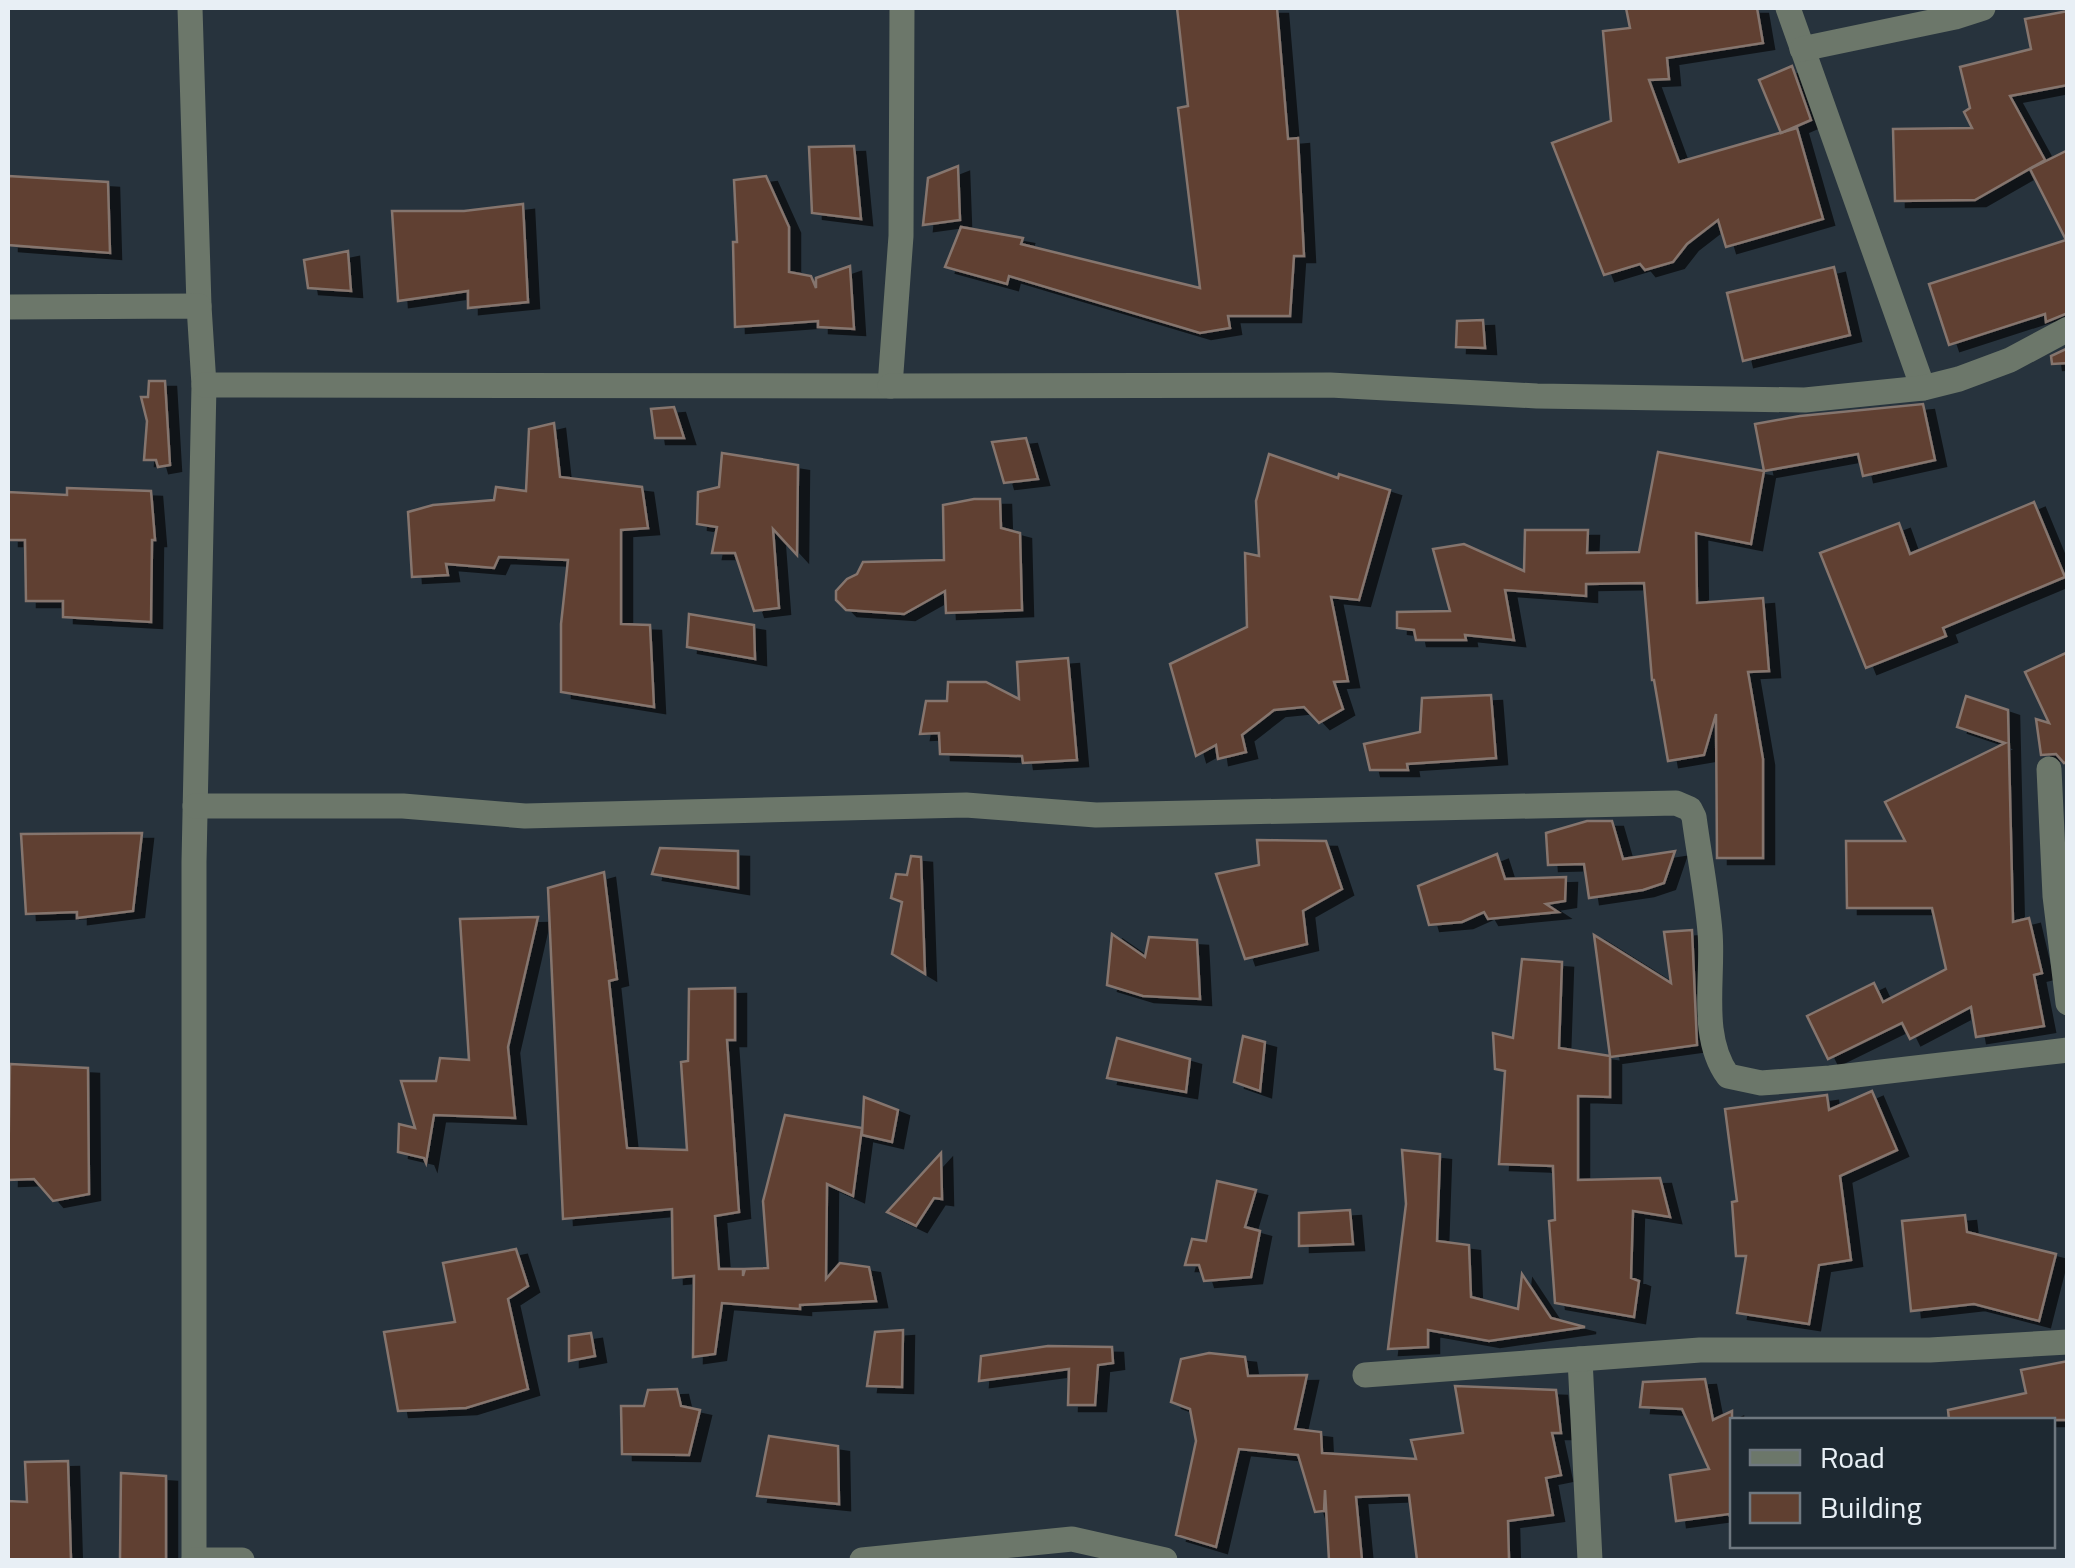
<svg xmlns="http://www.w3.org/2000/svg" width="2075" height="1568" font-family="'Titillium Web',sans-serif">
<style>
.building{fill:#604031;stroke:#85756e;stroke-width:2.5;filter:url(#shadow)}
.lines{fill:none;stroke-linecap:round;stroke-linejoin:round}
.minor{stroke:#6c776a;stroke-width:25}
</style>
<defs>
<filter id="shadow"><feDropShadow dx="11" dy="6" stdDeviation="0" flood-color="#0009"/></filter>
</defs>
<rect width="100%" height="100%" fill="#27333d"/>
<g class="building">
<polygon points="1177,8 1277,8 1288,139 1298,138 1304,256 1294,256 1290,316 1228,316 1230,328 1200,333 1009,276 1007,284 945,267 961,227 1023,238 1021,244 1200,288 1178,108 1188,106"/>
<polygon points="1626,8 1757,8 1763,43 1667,58 1669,79 1649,80 1679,162 1797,128 1823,219 1726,247 1718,220 1687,244 1673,262 1645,270 1640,264 1604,275 1552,143 1611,121 1603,31 1630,28"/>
<polygon points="2068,11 2068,85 2010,96 2045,160 1975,200 1895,201 1893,129 1972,128 1964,112 1970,108 1960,67 2031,49 2025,19"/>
<polygon points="1792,66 1811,120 1781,133 1759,80"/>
<polygon points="854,146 861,219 812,213 809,147"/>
<polygon points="2068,150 2068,313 2046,322 2045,314 1949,345 1929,284 2066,240 2030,169"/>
<polygon points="958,166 960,220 923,225 928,178"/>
<polygon points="8,176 108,182 110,253 8,245"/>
<polygon points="766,176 789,227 789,272 811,276 816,288 816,278 850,266 854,329 818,327 818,321 735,327 733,242 737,242 734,180"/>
<polygon points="523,204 528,302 468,308 468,291 398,301 392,211 464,211"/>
<polygon points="348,251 351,291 308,288 304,260"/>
<polygon points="1834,267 1850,335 1743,361 1727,293"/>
<polygon points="1483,320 1485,348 1456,347 1457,321"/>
<polygon points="2068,348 2068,363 2052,364 2051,356"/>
<polygon points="149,381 165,381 170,465 158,467 156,460 144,460 147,421 141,397 148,397"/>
<polygon points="1923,404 1935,460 1863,476 1858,454 1764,471 1755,424 1800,416"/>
<polygon points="674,407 684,438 655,438 651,409"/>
<polygon points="554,423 560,477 642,487 648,528 621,530 621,624 650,625 654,707 561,692 561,624 568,560 499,557 494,568 446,564 448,575 412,577 408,512 433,505 494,500 496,487 526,491 529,429"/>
<polygon points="1026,438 1038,479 1004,483 992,442"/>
<polygon points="1658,452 1764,471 1751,544 1696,533 1697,603 1763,598 1769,671 1748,672 1763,759 1763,858 1717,858 1716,714 1704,755 1668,761 1654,680 1652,680 1644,583 1586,584 1586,596 1505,590 1514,640 1465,635 1466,640 1416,640 1414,630 1397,628 1397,612 1450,611 1433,549 1464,544 1524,571 1525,530 1588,530 1587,553 1639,552"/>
<polygon points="722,453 798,465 797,555 773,529 779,608 754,611 735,553 712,553 717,527 697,524 698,492 719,487"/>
<polygon points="1269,454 1338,478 1339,474 1390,490 1359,600 1331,597 1348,681 1334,682 1343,709 1319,723 1304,707 1274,710 1242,735 1246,752 1218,759 1216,745 1196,756 1170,664 1247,627 1245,553 1259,556 1256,501"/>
<polygon points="67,488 151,491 155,540 152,540 151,622 63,617 63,601 26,601 25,540 8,540 8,492 67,495"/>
<polygon points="974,499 1000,499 1001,528 1020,533 1022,610 946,613 945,591 904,614 846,610 836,600 836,591 847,579 857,574 863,562 944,560 943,505"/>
<polygon points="2034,502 2065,577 1943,628 1946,636 1866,668 1820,553 1899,523 1910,554"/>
<polygon points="689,614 754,625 755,659 687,647"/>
<polygon points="2068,652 2068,762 2064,763 2056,754 2041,755 2036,719 2049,723 2025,672"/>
<polygon points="1068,658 1077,760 1023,763 1022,756 940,754 939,733 920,734 926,701 947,701 948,682 986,682 1019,699 1017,662"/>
<polygon points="1491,695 1496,758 1407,764 1408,770 1370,770 1364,744 1420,732 1422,698"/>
<polygon points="1966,696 2008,710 2013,922 2029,918 2042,973 2034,975 2044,1026 1976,1037 1971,1007 1910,1039 1902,1023 1828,1059 1807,1016 1874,983 1883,1002 1946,969 1932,908 1847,908 1846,841 1905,841 1885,802 2005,743 1957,727"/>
<polygon points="1587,821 1612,821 1623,859 1675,851 1664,883 1643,890 1589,898 1584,864 1548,865 1546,833"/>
<polygon points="142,833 133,911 77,918 77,912 26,914 21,834"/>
<polygon points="1257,840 1326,841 1342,889 1303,911 1307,944 1245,959 1216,874 1259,865"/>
<polygon points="660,848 738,851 738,888 652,874"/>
<polygon points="1497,854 1505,879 1566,877 1565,901 1546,904 1558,912 1488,919 1484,912 1462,922 1429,925 1418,886"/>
<polygon points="911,856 921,857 925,974 892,954 902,902 891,898 896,874 907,875"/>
<polygon points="604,872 617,979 609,981 627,1148 687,1150 681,1062 688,1061 689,989 735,988 735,1040 727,1040 739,1212 715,1216 719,1269 743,1269 743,1276 745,1269 768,1268 763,1201 785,1115 862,1128 853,1196 827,1184 826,1279 840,1263 869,1267 876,1301 800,1305 800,1309 722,1303 715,1354 693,1357 694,1276 673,1278 672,1209 563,1219 548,888"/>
<polygon points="538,917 508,1047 515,1118 434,1115 426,1163 424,1158 398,1152 399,1124 415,1128 401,1081 436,1081 440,1058 469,1060 460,919"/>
<polygon points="1692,930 1697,1045 1610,1057 1610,1097 1578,1096 1578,1180 1660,1178 1670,1217 1633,1211 1631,1278 1639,1281 1634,1317 1555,1303 1549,1221 1555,1220 1553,1166 1499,1164 1505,1071 1495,1069 1493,1033 1513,1038 1522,959 1562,962 1559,1048 1610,1056 1594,935 1671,983 1664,932"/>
<polygon points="1112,934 1145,957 1149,937 1197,940 1200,999 1143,996 1107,985"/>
<polygon points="1243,1036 1265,1042 1260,1091 1234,1082"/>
<polygon points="1117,1038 1190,1059 1186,1092 1107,1078"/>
<polygon points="10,1064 88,1068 89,1194 53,1201 34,1179 8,1180"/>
<polygon points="1872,1091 1897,1150 1840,1176 1851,1260 1819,1265 1809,1324 1737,1313 1746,1256 1736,1256 1732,1202 1737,1201 1725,1109 1827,1095 1829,1110"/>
<polygon points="864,1097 898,1110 892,1142 862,1135"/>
<polygon points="1402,1150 1440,1154 1437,1241 1469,1245 1471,1297 1518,1309 1522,1274 1551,1318 1585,1327 1489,1341 1428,1330 1428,1347 1388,1349 1406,1204"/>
<polygon points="941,1153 942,1199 934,1198 916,1226 887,1212"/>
<polygon points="1217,1181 1256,1190 1245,1227 1260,1231 1251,1277 1204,1281 1199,1265 1185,1265 1192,1239 1206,1241"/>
<polygon points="1350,1210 1353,1244 1299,1246 1299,1213"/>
<polygon points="1965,1215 1967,1232 2056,1254 2039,1321 1974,1304 1911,1311 1902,1221"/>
<polygon points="516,1249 528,1286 508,1299 528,1389 466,1408 398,1411 384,1332 455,1322 443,1263"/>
<polygon points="903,1330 902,1387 867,1386 875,1332"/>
<polygon points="591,1333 595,1356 569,1361 569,1336"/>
<polygon points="1048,1346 1112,1347 1113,1363 1098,1365 1095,1405 1068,1405 1069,1369 979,1381 981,1356"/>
<polygon points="1209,1353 1245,1357 1248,1376 1307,1375 1295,1429 1321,1432 1322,1453 1416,1459 1411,1440 1463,1433 1455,1386 1556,1390 1561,1433 1552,1433 1561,1475 1546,1478 1553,1515 1508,1521 1509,1560 1417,1560 1409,1495 1356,1497 1362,1560 1329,1560 1325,1490 1324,1511 1315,1512 1298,1455 1239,1449 1216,1547 1176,1535 1196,1441 1190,1409 1171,1402 1181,1359"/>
<polygon points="2068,1361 2068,1420 1949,1420 1948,1410 2026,1393 2021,1370"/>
<polygon points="1705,1379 1713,1420 1732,1411 1732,1521 1729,1514 1676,1521 1670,1475 1709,1469 1682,1409 1640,1407 1643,1382"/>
<polygon points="677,1389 681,1406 700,1410 689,1455 622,1454 621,1406 644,1406 648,1390"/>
<polygon points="769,1436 838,1446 839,1504 757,1496"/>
<polygon points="68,1461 71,1560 8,1560 8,1501 27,1502 25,1462"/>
<polygon points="121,1473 166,1476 166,1560 120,1560"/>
</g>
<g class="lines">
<g class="minor">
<polyline points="190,8 199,306"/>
<polyline points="1788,8 1923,388"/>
<polyline points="1802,49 1955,17 1983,8"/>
<polyline points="8,307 199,306 204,385 194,862 194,1560"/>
<polyline points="204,385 890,386 901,236 902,8"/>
<polyline points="890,386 1330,385 1537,396 1805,400 1923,388 1959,379 2010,360 2068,329"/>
<polyline points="2049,769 2055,896 2068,1003"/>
<path d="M195 806H403L525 816 966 805 1096 815 1676 803 1690 809 1694 817C1699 855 1707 894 1710 932 1714 978 1699 1036 1728 1076L1761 1083 1830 1078 2068 1050"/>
<polyline points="1580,1359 1590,1560"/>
<polyline points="1365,1375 1700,1350 1930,1350 2068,1342"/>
<polyline points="194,1560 242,1560"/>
<polyline points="862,1560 1072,1539 1165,1560"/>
</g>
</g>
<rect width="2075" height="1568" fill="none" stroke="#e8eff5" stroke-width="20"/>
<rect x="1730" y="1418" width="325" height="130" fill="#1e2932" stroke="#6f7880" stroke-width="2.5"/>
<rect x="1750" y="1450" width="50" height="15" fill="#6c776a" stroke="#6f7880" stroke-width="2.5"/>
<text x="1820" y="1468" font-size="30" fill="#e8eff5">Road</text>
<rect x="1750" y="1493" width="50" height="30" fill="#604031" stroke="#6f7880" stroke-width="2.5"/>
<text x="1820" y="1518" font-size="30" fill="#e8eff5">Building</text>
</svg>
